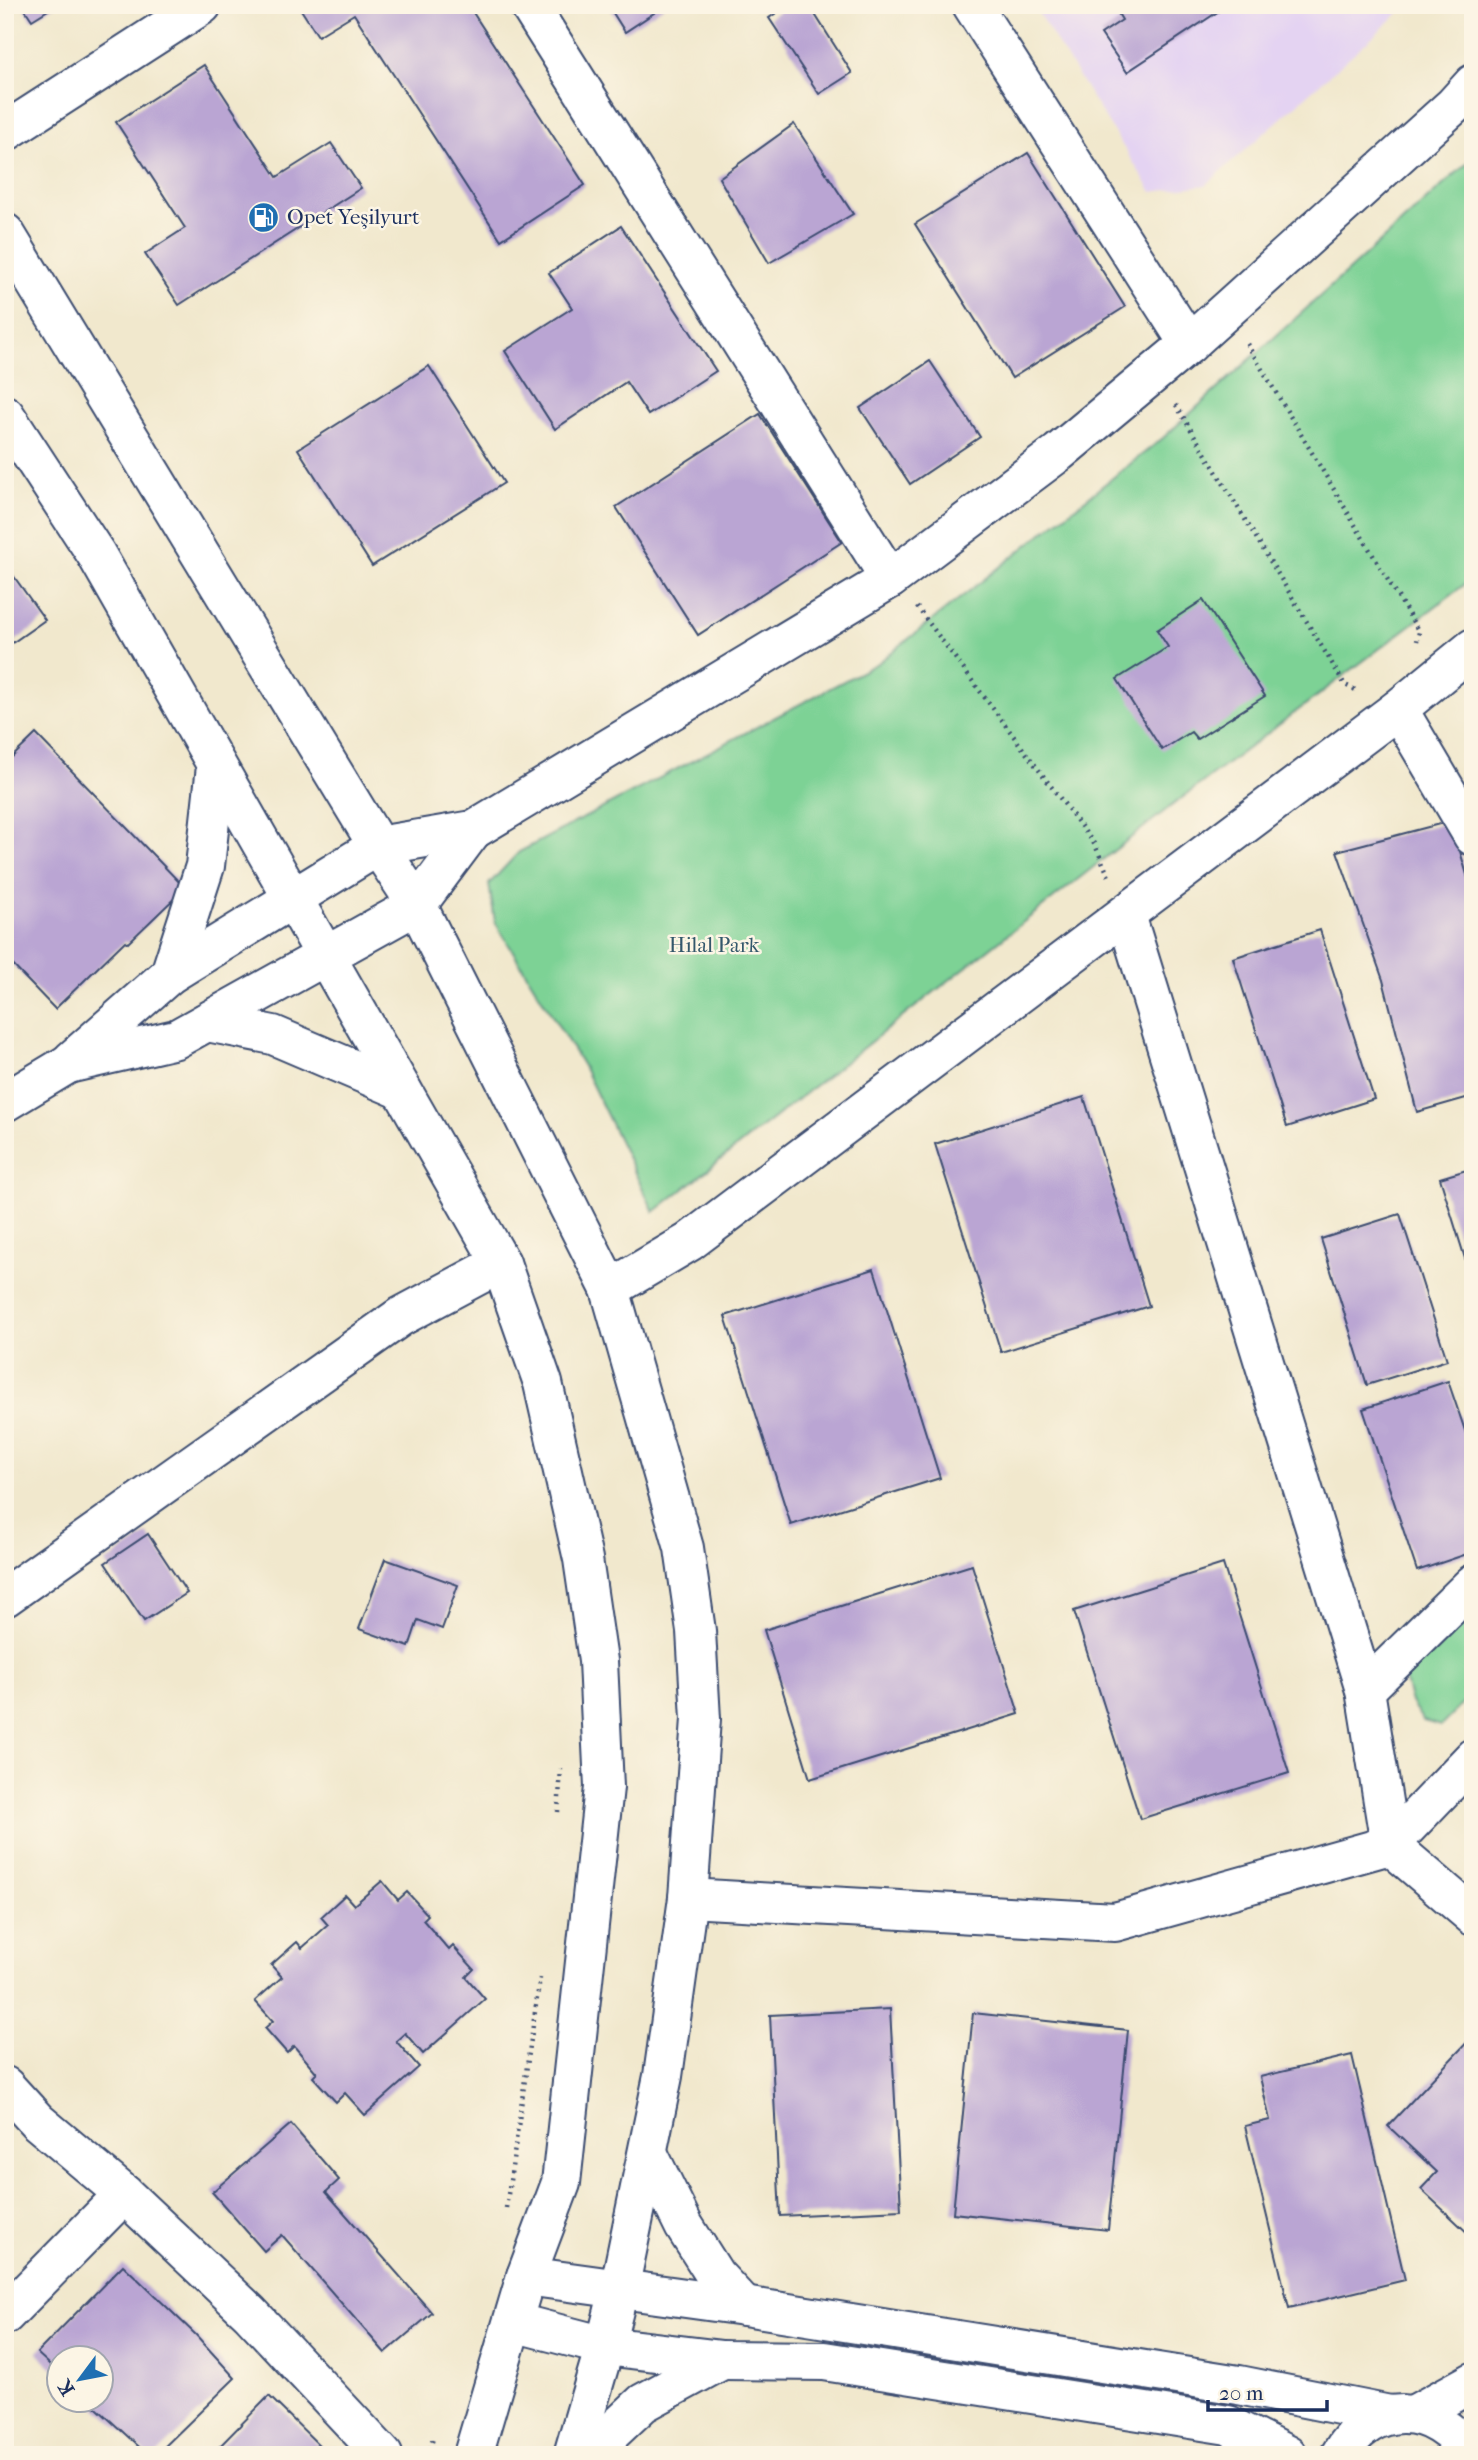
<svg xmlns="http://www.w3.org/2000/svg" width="1478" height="2460" font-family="'IM FELL French Canon',serif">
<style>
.built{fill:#e4d3f2}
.green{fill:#7dd295;stroke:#4c807a;stroke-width:2}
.building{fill:#baa5d3}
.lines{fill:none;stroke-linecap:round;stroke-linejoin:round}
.minor-casing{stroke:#3b4b6f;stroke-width:42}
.tertiary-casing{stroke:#3b4b6f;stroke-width:42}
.secondary-casing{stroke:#3b4b6f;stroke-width:42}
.path{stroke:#3b4b6f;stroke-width:4.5;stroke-dasharray:2 5;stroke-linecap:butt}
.minor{stroke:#fff;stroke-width:38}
.tertiary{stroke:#fff;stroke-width:38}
.secondary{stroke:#fff;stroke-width:38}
.labels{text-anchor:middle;stroke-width:5;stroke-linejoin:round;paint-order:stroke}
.poi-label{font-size:21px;fill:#1b2f5e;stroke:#fcf5e5;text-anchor:start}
.park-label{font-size:21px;fill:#34586c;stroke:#fcf5e5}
</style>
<rect width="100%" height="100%" fill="#fcf5e5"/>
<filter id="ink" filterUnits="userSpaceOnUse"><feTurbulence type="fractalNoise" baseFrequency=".0143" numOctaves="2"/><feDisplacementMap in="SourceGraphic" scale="14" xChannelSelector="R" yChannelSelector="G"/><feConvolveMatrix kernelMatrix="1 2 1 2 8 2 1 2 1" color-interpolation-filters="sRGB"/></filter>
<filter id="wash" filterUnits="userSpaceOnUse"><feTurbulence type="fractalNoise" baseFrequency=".00686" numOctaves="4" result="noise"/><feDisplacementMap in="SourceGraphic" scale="28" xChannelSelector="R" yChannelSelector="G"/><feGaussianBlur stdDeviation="1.57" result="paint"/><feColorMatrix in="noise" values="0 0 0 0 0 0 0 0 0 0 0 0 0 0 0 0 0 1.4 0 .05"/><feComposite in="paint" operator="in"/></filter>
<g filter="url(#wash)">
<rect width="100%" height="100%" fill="#f1e8cd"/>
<polygon class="built" points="1033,5 1408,5 1206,185 1152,192"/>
<g class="green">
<polygon points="1473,158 1473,578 1166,810 654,1212 583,1066 495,922 489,884 519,852 878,663 1163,438"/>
<polygon points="1473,1580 1473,1693 1441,1726 1423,1721 1411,1702 1400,1664"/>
</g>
<g id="blocks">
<g class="building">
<polygon points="22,5 56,5 32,20"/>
<polygon points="298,5 468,5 585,185 501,240 354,14 318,36"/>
<polygon points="608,5 666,5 625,32"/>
<polygon points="788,5 809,5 852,73 819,94 769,18"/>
<polygon points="1113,5 1228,5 1127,72 1101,34 1122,20"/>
<polygon points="204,65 277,177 331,143 361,188 179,305 145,254 185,228 116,122"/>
<polygon points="794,124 853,214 769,263 719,178"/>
<polygon points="1028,153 1125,307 1012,378 915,224"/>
<polygon points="621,226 716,371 648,415 626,382 555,429 505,351 572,308 549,273"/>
<polygon points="930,361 980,437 910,484 860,408"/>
<polygon points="429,366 504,483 372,566 298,449"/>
<polygon points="760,414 842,542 698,635 616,507"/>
<polygon points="5,564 45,620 5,648"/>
<polygon points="1203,600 1265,696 1197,739 1191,732 1162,750 1117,679 1168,647 1157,630"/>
<polygon points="36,734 185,888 128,943 125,941 55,1009 5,957 5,764"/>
<polygon points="1451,821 1473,895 1473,1096 1417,1112 1383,980 1337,851"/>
<polygon points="1320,930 1374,1099 1287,1127 1233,958"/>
<polygon points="1084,1097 1149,1306 1001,1352 935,1144"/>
<polygon points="1473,1168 1473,1281 1472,1281 1440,1178"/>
<polygon points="1400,1214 1447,1360 1367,1385 1321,1239"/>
<polygon points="874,1269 940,1478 791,1525 725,1316"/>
<polygon points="1448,1381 1473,1454 1473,1552 1417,1571 1363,1409"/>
<polygon points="148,1534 187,1593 144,1621 105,1563"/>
<polygon points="385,1559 458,1585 442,1629 418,1620 409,1647 359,1629"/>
<polygon points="1223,1564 1289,1773 1140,1819 1074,1611"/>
<polygon points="972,1565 1019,1714 810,1779 764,1630"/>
<polygon points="382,1881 398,1900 407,1892 428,1915 423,1920 449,1950 453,1946 474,1969 466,1977 485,1999 423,2054 405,2033 396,2041 419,2067 365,2115 345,2093 336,2102 313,2077 317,2073 294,2046 287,2053 265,2028 273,2021 255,2001 282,1977 271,1965 297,1942 302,1948 328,1925 321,1917 345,1895 354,1905"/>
<polygon points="890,2009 901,2210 780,2216 770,2015"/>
<polygon points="973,2013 1128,2030 1108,2230 953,2213"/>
<polygon points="1473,2036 1473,2238 1421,2189 1437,2172 1388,2126"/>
<polygon points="1352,2055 1405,2280 1289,2308 1245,2126 1270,2120 1260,2077"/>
<polygon points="291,2124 339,2180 326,2192 432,2313 385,2353 282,2235 264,2251 212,2192"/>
<polygon points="123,2265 196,2335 235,2378 156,2455 148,2455 88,2400 102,2400 102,2358 60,2358 60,2374 37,2353"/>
<polygon points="269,2396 329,2455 211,2455"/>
</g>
</g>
</g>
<g filter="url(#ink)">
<use href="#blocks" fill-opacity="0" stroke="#3b4b6f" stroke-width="2"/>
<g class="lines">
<defs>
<g id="minor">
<polyline points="529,5 890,579"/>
<polyline points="972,5 1189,344"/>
<polyline points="5,132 202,5"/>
<polyline points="1398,709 1473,836"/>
<polyline points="473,830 890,579 1058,453 1189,344 1454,105 1473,84"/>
<polyline points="1126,915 1365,1690 1390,1845 1473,1916"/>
<polyline points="5,1102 68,1064"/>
<polyline points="610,1289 689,1242 1398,709 1473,648"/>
<polyline points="5,1597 400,1317 501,1263"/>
<polyline points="1365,1690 1473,1584"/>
<polyline points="688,1898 1115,1922 1390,1845 1473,1758"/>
<polyline points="5,2315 124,2194"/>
</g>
<polyline id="tertiary" points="5,2086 37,2121 124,2194 250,2313 383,2455"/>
<g id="secondary">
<polyline points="5,233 378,846 417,905 610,1289 684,1548 696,1631 701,1719 688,1898 663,2076 619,2290 605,2346 573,2455"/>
<polyline points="5,415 96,554 501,1263 543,1383 583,1559 598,1661 604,1787 561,2183 526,2276 473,2455"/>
<polyline points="170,974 205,866 216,766"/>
<polyline points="207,1022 273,1035 402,1090"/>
<polyline points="72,1060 170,974 378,846 473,830"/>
<polyline points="68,1064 176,1039 417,905 473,830"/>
<polyline points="648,2153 684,2226 715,2275 744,2306"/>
<polyline points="526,2276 744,2306 1239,2385 1390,2415"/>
<polyline points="513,2322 605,2346 722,2360 824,2361 1228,2425 1287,2455"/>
<polyline points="1415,2414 1473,2382"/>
<polyline points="592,2455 610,2434 643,2403 722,2360"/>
<path d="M1340 2455C1371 2399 1436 2402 1469 2455"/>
</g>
</defs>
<use href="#minor" class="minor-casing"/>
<use href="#tertiary" class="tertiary-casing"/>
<use href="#secondary" class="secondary-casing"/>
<g class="path">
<polyline points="1247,344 1419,632 1417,641"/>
<polyline points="1176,405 1345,685 1358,691"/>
<polyline points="917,607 1095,845 1110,879"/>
<polyline points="558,1812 561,1769"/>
<polyline points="506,2208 540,1978"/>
<polyline points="427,2455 433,2439"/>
</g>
<use href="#minor" class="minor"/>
<use href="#tertiary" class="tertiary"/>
<use href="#secondary" class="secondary"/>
</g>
</g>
<defs>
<symbol id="fuel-disc" viewBox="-11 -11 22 22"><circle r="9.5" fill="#1f6fb2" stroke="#fcf5e5"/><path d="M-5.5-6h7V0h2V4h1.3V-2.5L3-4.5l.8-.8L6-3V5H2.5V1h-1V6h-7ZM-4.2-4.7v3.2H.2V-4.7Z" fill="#fff"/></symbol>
</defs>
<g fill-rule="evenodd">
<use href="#fuel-disc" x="246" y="200" width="35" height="35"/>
</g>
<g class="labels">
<g class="poi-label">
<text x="287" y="224">Opet Yeşilyurt</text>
</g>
<g class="park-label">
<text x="714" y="952">Hilal Park</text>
</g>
</g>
<rect width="1478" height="2460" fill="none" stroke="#fcf5e5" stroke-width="28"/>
<g transform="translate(80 2379) rotate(238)"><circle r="33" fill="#fcf5e5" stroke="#a2a6af" stroke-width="2"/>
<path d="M0-5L12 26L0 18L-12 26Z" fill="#1f6fb2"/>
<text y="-10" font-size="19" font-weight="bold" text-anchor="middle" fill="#1b2f5e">K</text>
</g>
<path d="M1208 2400v10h119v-10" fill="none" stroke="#1b2f5e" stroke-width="3.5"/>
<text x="1219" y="2400" font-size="21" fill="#1b2f5e" stroke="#fcf5e5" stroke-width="5" paint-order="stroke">20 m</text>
</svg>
